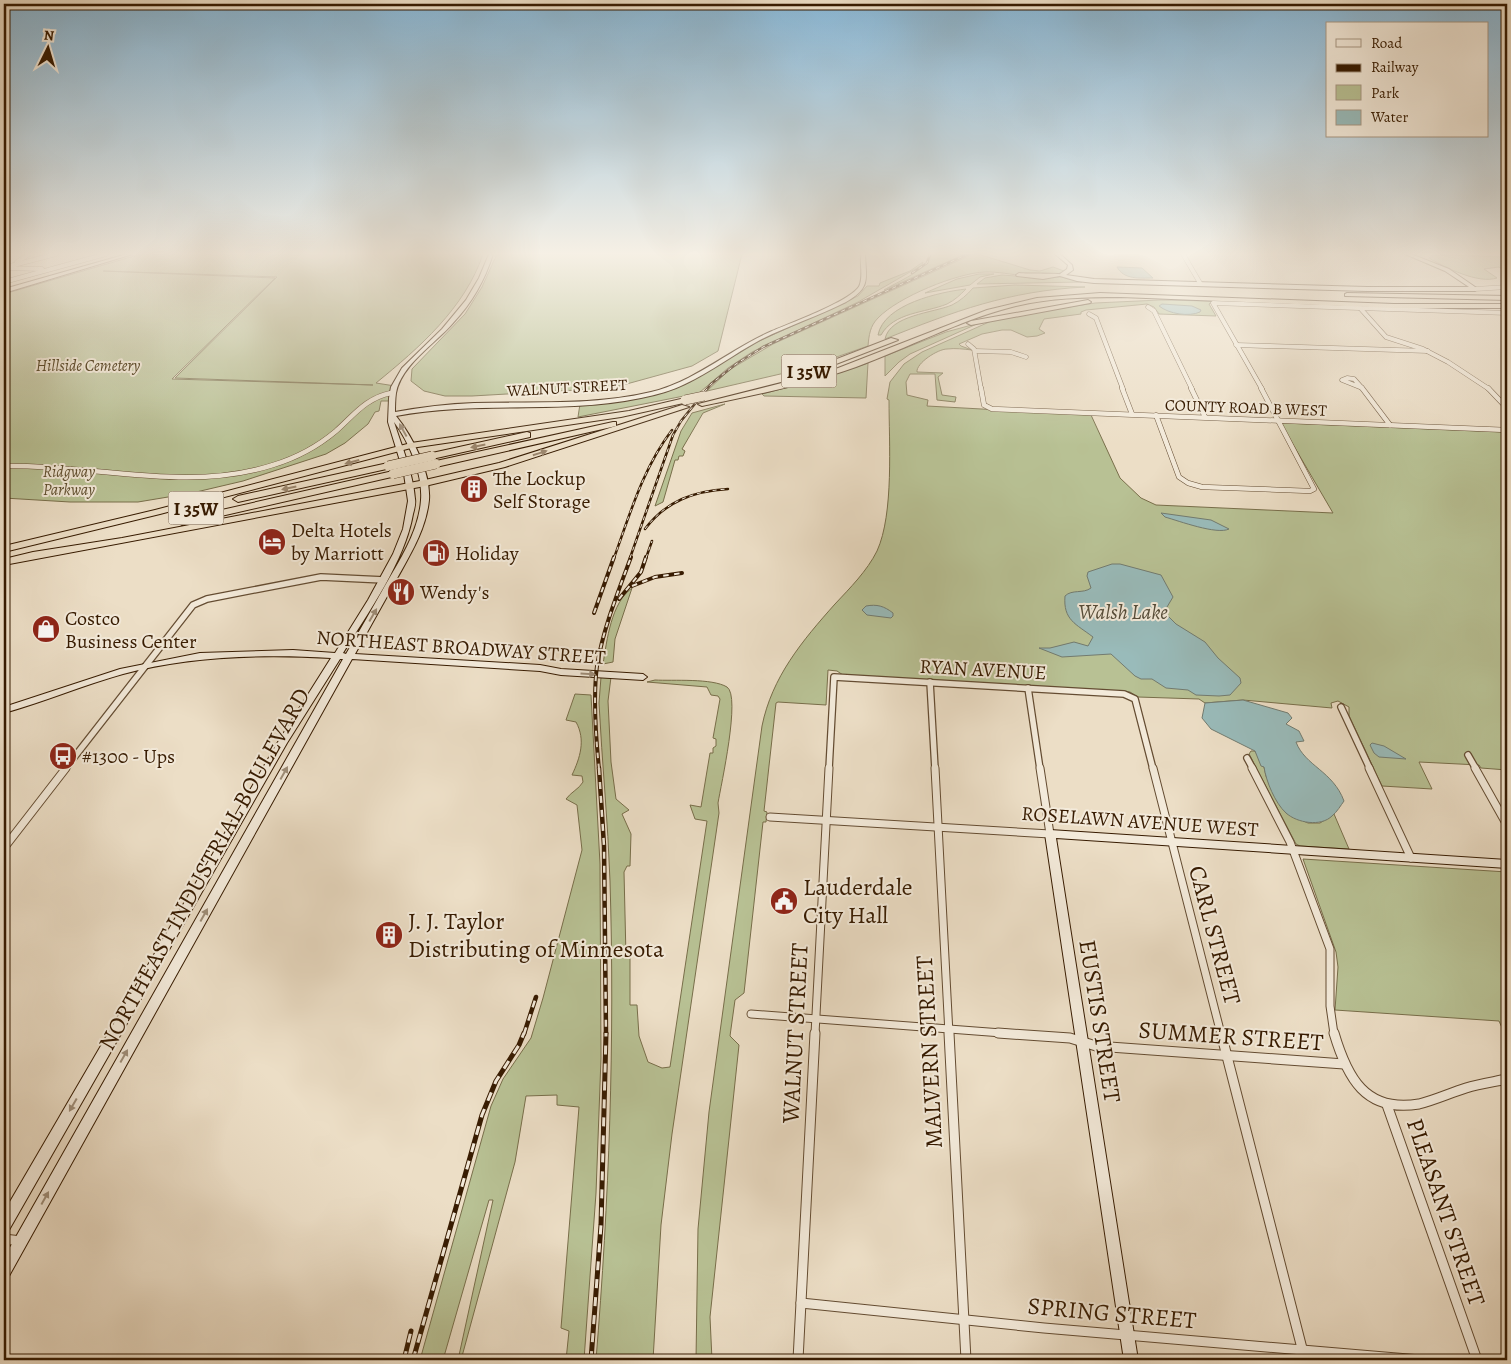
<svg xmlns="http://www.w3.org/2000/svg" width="1511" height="1364" font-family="Alegreya,serif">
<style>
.green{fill:#b8c194;stroke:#786e4a;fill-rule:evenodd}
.water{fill:#99bbba;stroke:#727b70}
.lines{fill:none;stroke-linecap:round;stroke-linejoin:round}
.street-far4-casing{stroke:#644c32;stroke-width:5}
.street-far3-casing{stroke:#644c32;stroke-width:5.5}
.street-far2-casing{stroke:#644c32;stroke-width:8}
.street-far1-casing{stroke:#644c32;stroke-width:9}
.street-casing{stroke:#644c32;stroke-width:11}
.secondary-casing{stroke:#371b01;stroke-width:2}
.highway-casing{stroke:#371b01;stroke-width:2}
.street-far4{stroke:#f3eada;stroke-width:4}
.street-far3{stroke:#f3eada;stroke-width:4.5}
.street-far2{stroke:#f3eada;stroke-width:5.5}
.street-far1{stroke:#f3eada;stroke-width:7}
.street{stroke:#f3eada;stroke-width:9}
.secondary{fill:#f3eada;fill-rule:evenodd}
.highway{fill:#ecdec6;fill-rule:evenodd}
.rail-far3-casing{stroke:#371b01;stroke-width:2.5}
.rail-far2-casing{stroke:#371b01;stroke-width:4}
.rail-far1-casing{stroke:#371b01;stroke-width:4.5}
.rail-casing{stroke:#371b01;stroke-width:5}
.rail-far3{stroke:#f3eada;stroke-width:1;stroke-dasharray:4;stroke-linecap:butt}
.rail-far2{stroke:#f3eada;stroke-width:2;stroke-dasharray:5.5;stroke-linecap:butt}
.rail-far1{stroke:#f3eada;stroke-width:2.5;stroke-dasharray:7;stroke-linecap:butt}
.rail{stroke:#f3eada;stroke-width:3;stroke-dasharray:9;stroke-linecap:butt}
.highway-bridge-casing{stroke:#371b01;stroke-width:10;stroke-linecap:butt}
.highway-bridge{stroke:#ecdec6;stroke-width:9}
.oneway{fill:#9e8d78}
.oneway2{fill:#9b866d}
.labels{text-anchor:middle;stroke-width:4;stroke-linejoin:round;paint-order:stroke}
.far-park-label{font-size:16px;font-style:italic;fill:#5e4d2d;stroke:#f3eada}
.far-street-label{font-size:16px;fill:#371b01;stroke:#f3eada}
.shield{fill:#f3eada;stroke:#6f5942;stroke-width:1}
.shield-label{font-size:19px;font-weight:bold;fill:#371b01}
.poi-label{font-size:20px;fill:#371b01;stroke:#f3eada;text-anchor:start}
.street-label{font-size:20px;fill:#371b01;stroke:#f3eada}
.water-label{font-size:21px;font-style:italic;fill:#544b38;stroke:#f3eada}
.near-street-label{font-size:24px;fill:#371b01;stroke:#f3eada}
.near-poi-label{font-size:24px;fill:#371b01;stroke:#f3eada;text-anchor:start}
</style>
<rect width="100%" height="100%" fill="#ecdec6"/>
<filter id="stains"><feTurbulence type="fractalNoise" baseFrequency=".004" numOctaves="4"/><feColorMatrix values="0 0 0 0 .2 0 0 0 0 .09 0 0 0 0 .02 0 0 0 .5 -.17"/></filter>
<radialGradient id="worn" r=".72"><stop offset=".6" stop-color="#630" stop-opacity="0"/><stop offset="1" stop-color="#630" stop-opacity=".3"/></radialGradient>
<g class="green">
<path d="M141 254H483C465 308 419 348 376 383L395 386 390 401H381L379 411 375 412 368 424 345 443 326 454 243 481 192 493 138 502H70L4 498V294ZM103 271 277 277 175 378 373 385 172 379 275 278Z"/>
<polygon points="497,254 742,254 718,351 692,366 612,388 472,396 445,396 424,391 411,381 412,369 465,314 482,287"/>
<path d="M931 254H965L884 290C897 282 929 269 931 254Z"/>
<path d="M973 254H982L981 255 1030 270 1040 271 1053 267 1064 271C1042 284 1009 271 985 272 957 273 898 297 878 318 870 326 869 335 868 346L802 369 707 391 729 370 773 344Z"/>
<path d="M1445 255 1504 257 1507 258V272L1499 267 1484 269 1497 278C1478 284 1446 268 1429 258L1432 256Z"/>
<polygon points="923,262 922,265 858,302 752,352 728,368 699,393 578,417 580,404 670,390 690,382 757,342 858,296 867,286 879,286 880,283 910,271"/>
<polygon points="979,274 994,274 980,277 970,285 925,293 957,279"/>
<polygon points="1002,275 1041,278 1062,277 1082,282 977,284 985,278"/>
<path d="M1015 285 1085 287C1008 291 955 311 885 339 890 315 933 313 952 305 960 301 967 295 973 288Z"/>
<path d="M966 289C960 295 955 300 947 304 925 313 894 312 881 335H878C884 304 940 292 966 289Z"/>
<path d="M1160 300 1211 301 1212 302 1209 304 1216 316 1159 314 1154 307 1147 304 1086 310 1081 312V314L1044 319 1039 329 1045 333 1037 336 1027 337 1011 330H1002L982 334 959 344 961 346 972 350C964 349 955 348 947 349 938 349 916 363 917 372L943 373 938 377 942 395 956 397 955 402 937 400 935 374H910L906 382 907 395 928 400 927 406 1091 415 1120 478 1141 498 1156 505 1333 513 1281 424 1284 423 1507 432V770L1481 768 1479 765 1419 762 1432 789 1382 786 1349 716V707L1338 701 1331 703 1332 708 1243 700 1205 703 1199 699 1138 697 1130 692 843 675 837 671 828 670 826 705 778 702 776 703 764 811 767 812 766 822H763L744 993 735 1000 730 1036 739 1045 710 1317 712 1360H696L698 1229 709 1112 762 726C772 677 802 641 835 604 850 588 867 571 877 551 894 514 889 442 889 400L887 399 890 382 904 364 922 352 998 318 1095 303Z"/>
<polygon points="979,323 910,354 899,362 885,376 885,356 946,332"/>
<polygon points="868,363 866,398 764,396 762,394 824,378"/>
<polygon points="725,404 703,413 682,449 685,451 683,456 679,456 678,460 675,460 663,502 655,506 681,431 692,413"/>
<path d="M632 588 615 639 613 662 603 664C607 640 611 603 632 588Z"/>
<path d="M601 677H611L608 701 611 762 616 799 629 810 622 814 631 834 630 866H627L624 872 626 957H630V1005H637L639 1036 648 1062 662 1068 670 1067 707 821 695 819 690 805 701 807 710 753H713V748L716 746V739L713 738 720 699 718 696 711 695 707 687 647 682 655 680C673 681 712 678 727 687 741 696 721 785 718 803L719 813 672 1134 661 1225 653 1360H596C609 1201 615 1041 610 881 608 821 602 763 599 703Z"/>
<path d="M575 694 591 695 600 864 601 1058 596 1193 584 1360H566L569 1331 561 1328 579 1107 557 1105V1095L526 1096 515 1162 461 1360H458L493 1200H489L443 1360H420L491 1106 503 1079 531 1038 543 998 582 850 577 805 566 799C571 792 579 789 583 782L582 776 572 775C580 758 586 740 576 722L566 720Z"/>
<polygon points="1251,751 1255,751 1264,767 1266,776 1276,798 1286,813 1308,823 1320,823 1334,814 1349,849 1300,846 1296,844 1249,754"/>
<polygon points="1303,859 1507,872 1507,1039 1499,1021 1335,1010 1338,967 1336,952"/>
</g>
<g class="water">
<path d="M1117 267 1142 268 1153 278C1140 278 1124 280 1117 267Z"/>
<path d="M1162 304 1192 306 1201 310 1200 312C1189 317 1169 314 1159 306Z"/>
<path d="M1161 513 1211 520 1229 529C1217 535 1179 521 1165 517Z"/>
<path d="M1112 564H1120L1161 575 1173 597 1164 612 1176 624 1205 642 1218 658 1240 678 1241 683 1230 695 1219 696 1196 695 1188 690 1166 688 1152 679H1141L1135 676 1111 654 1062 657 1039 648H1050L1074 642 1088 646 1093 637C1076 624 1063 620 1065 596 1072 589 1083 594 1091 588L1087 576 1088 572Z"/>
<path d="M866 606C877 604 884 606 893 613V616L891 618 867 615 862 610Z"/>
<path d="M1243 700 1288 713 1292 718 1286 724 1299 731 1304 741 1296 742C1305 766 1333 771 1344 801 1341 805 1337 812 1332 816 1321 827 1297 823 1286 813 1275 803 1266 781 1264 767L1261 766 1255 751 1211 729 1202 718 1205 703Z"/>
<polygon points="1372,743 1384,746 1406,759 1379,757 1374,753 1370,745"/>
</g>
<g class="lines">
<defs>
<g id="street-far4">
<polyline points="1183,254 1200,283"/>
<polyline points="17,262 29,254"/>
<polyline points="10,266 56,254"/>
<polyline points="4,268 42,269"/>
<polyline points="4,282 106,254"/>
<polyline points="1475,289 1507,287"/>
<polyline points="1148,307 1154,311 1192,389"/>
<polyline points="1360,308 1386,337 1423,349 1448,362 1489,389"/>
<polyline points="1089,314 1096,318 1123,389"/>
<polyline points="968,344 974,349 981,389"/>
<polyline points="1236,345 1428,351"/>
<polyline points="975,351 1011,352 1026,357"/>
<polygon points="1347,378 1354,379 1362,388 1342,380"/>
<polyline points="1262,389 1213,303 1507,313"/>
</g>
<g id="street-far3">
<polyline points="981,388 984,405 992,409 1507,430"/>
<polyline points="1122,388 1132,414"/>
<polyline points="1191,388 1205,417"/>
<polyline points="1362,388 1390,425"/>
<polyline points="1488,388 1507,408"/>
<polyline points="1156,415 1179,477 1188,483 1202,487 1310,491 1314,489 1261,388"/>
<path d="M4 466C92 464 187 493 273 465 296 458 317 447 336 431 354 415 366 398 391 393"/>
</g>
<g id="street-far2">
<polyline points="930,682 935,769"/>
<polyline points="1028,688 1040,769"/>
<polyline points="1341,707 1370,769"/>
<polyline points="1468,755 1476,769"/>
<polyline points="1247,758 1253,769"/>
<polyline points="65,769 193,605 207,599 321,577 384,580"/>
<polyline points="829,769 834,677 1124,694 1135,699 1153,769"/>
</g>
<g id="street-far1">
<polyline points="935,768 949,1034"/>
<polyline points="1153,768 1221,1034"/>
<polyline points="1252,768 1290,842 1330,949 1330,1006 1334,1034"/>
<polyline points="1369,768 1411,858"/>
<polyline points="1475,768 1507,825"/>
<polyline points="770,817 1050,834 1040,768"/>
<polyline points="4,848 66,768"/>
<polyline points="751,1014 1015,1034"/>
<polyline points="815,1034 829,768"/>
</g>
<g id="street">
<polyline points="949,1033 966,1360"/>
<polyline points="998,1033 1070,1038 1096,1046 1344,1064"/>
<polyline points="1221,1033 1305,1360"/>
<path d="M1334 1033C1347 1077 1365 1113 1419 1104 1435 1100 1450 1093 1466 1088 1479 1084 1493 1082 1507 1079"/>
<polyline points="1387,1105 1477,1360"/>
<polyline points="4,1239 21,1241"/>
<polyline points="801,1303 1044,1328 1420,1360"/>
<polyline points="798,1360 815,1033"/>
</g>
<g id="secondary">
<polygon points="127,254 133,254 4,293 4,289"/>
<path d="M489 254H493C485 280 472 303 453 323 435 344 401 365 396 393 395 400 395 406 395 412 422 407 447 404 474 403 533 401 593 406 651 392 696 381 730 349 772 331 788 324 857 299 860 284 863 275 860 263 861 254H865C866 279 871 288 846 302 818 316 788 326 760 340 734 354 711 372 685 384 671 391 656 395 641 398 561 415 478 400 396 416 413 437 431 473 429 500 426 531 408 558 394 584 381 607 368 631 355 654L540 665 561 669 643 674 647 677 643 680 561 675 540 671 352 659 9 1276 4 1278V1258L343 659H340L287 743 9 1230 4 1232V1212L278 742 331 658C265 654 188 656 123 674 83 685 44 702 4 713V707L120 669 200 653 293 650 335 653 368 600 393 554 403 529 408 501 404 474 388 422 389 398 391 387 402 368 442 329 466 300 479 278ZM394 422C409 442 423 474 421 500 419 530 401 558 386 584 373 607 360 630 346 654L343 653C368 613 405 561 413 514 414 510 416 504 415 499 413 473 402 447 394 422Z"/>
<polygon points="1055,254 1060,254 1072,265 1073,270 1066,275 1094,279 1367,287 1469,287 1445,271 1405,254 1411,254 1449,269 1478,289 1475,291 1367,291 1094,283 1077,281 1060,276 1060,274 1067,269 1068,265"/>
<polygon points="1050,830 1507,860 1507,868 1056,838 1138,1360 1124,1360 1045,834 1046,831"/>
</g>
<g id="highway">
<path d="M1019 273C1027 274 1062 273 1065 275L1043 279 1017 276 1016 275Z"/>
<path d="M1100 293 1394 304H1507V308H1394L1121 297C1085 297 1047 298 1012 307 958 321 908 348 856 367 806 385 754 395 702 406L698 404 833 370 987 310 1037 298Z"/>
<polygon points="1347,293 1507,296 1507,300 1345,296 1345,294"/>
<polygon points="1088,300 1091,302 1090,303 971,325 967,323 971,321"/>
<polygon points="891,338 898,340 818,371 811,369"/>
<polygon points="685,398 689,400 688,402 621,417 411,448 160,514 4,552 4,546 155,510 411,443 629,411"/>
<polygon points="682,405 689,407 505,467 425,486 4,565 4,559 33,552 122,538 425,480 499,463"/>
<polygon points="613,422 616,422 616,426 436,467 432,464 436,461"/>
<polygon points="527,432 530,433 530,437 432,459 428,456 432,453"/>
<polygon points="388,463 391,464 391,468 238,502 233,499 238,496"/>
<polygon points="393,471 397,474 396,476 182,525 177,522 182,519"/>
</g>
</defs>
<use href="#street-far4" class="street-far4-casing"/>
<use href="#street-far3" class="street-far3-casing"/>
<use href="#street-far2" class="street-far2-casing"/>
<use href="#street-far1" class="street-far1-casing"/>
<use href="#street" class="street-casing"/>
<use href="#secondary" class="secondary-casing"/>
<use href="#highway" class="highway-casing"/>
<use href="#street-far4" class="street-far4"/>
<use href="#street-far3" class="street-far3"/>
<use href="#street-far2" class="street-far2"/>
<use href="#street-far1" class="street-far1"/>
<use href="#street" class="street"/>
<use href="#secondary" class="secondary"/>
<use href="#highway" class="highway"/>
<defs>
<g id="rail-far3">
<polyline points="912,273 927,263 930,254"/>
<path d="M645 529C666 501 694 491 728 489"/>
<path d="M614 558C630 514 643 468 672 430"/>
<polyline points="630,558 673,435 681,421 711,384 736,364 763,347 968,254"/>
<polyline points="646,558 652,541"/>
</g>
<g id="rail-far2">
<polyline points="632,586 655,577 682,573"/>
<polyline points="619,599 641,572 646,557"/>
<polyline points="594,613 614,557"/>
<path d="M599 769C596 739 593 696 597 666 603 629 618 592 631 557"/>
</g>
<g id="rail-far1">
<polyline points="599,768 604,846 606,1034"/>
<polyline points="524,1034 536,997"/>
</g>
<g id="rail">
<polyline points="404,1360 411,1331"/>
<polyline points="413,1360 482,1115 496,1081 519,1045 524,1033"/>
<polyline points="591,1360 601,1225 606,1033"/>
</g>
</defs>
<use href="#rail-far3" class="rail-far3-casing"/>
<use href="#rail-far2" class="rail-far2-casing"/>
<use href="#rail-far1" class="rail-far1-casing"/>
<use href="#rail" class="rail-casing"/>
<use href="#rail-far3" class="rail-far3"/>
<use href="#rail-far2" class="rail-far2"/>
<use href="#rail-far1" class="rail-far1"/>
<use href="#rail" class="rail"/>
<defs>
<g id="highway-bridge">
<polyline points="685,400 704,396"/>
<polyline points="388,466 432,456"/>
<polyline points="393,474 436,464"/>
</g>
</defs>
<use href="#highway-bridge" class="highway-bridge-casing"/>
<use href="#highway-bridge" class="highway-bridge"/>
</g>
<defs><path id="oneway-solid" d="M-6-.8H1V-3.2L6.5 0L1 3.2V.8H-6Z" transform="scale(1.25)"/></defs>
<g class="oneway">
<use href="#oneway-solid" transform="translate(403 430) rotate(-119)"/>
<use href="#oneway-solid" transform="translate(373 615) rotate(-60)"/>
<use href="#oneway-solid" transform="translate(588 674) rotate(3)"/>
<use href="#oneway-solid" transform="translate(284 773) rotate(-61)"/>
<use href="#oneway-solid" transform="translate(204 915) rotate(-61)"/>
<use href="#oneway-solid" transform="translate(124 1056) rotate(-61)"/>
<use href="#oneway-solid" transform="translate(73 1105) rotate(120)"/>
<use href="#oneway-solid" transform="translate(45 1198) rotate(-61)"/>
</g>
<g class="oneway2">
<use href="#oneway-solid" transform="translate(478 446) rotate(168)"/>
<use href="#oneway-solid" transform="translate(540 453) rotate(-17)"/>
<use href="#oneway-solid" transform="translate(352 462) rotate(165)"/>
<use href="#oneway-solid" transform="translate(289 488) rotate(168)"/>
</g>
<linearGradient id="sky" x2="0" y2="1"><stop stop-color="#88b7d6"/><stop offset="0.57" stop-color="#f6f0e5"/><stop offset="1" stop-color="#f6f0e5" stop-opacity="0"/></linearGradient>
<rect width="1511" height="445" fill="url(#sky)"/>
<defs>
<symbol id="building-disc" viewBox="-11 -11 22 22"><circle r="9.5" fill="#8f2418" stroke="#f3eada"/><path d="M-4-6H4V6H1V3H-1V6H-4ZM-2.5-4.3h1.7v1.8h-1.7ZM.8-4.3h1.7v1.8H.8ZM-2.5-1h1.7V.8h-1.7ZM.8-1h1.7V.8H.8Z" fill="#fff"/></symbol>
<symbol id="hotel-disc" viewBox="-11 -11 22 22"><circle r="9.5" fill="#8f2418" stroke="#f3eada"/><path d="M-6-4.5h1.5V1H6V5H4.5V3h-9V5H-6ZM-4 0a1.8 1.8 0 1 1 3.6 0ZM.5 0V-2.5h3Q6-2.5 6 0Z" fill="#fff"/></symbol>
<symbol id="fuel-disc" viewBox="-11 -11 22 22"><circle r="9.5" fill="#8f2418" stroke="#f3eada"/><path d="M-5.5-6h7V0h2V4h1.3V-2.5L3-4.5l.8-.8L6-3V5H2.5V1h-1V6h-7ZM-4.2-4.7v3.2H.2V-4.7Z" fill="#fff"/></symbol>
<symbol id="restaurant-disc" viewBox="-11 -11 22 22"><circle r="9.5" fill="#8f2418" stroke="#f3eada"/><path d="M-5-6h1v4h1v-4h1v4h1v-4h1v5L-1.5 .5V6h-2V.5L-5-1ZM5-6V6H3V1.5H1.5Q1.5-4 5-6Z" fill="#fff"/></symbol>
<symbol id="shop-disc" viewBox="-11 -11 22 22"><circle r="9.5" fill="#8f2418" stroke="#f3eada"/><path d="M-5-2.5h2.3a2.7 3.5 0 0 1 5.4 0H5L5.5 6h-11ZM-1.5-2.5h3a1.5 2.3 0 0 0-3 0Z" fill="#fff"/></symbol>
<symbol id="bus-disc" viewBox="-11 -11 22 22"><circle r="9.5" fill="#8f2418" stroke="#f3eada"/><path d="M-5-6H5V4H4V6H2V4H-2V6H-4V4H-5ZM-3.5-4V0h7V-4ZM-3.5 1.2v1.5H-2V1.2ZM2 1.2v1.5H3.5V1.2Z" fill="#fff"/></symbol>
<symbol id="civic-disc" viewBox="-11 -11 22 22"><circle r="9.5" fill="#8f2418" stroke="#f3eada"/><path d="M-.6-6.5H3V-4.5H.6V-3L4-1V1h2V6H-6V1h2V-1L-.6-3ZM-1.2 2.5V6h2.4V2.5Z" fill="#fff"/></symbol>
</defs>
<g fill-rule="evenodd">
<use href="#building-disc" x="458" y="473" width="32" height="32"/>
<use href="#hotel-disc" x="256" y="526" width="32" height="32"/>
<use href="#fuel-disc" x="420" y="537" width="32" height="32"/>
<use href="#restaurant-disc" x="385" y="576" width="32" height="32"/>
<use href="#shop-disc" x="30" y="613" width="32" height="32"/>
<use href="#bus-disc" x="47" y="740" width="32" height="32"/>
<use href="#civic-disc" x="768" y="885" width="32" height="32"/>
<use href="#building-disc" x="373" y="919" width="32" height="32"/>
</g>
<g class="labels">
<g class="far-park-label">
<text x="88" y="371">Hillside Cemetery</text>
<text x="69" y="477">Ridgway<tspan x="69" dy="18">Parkway</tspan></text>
</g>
<g class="far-street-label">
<text transform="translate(567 387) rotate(-3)" y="6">WALNUT STREET</text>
<text transform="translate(1246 407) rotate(2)" y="6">COUNTY ROAD B WEST</text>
</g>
<g class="shield">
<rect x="781.5" y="354.5" width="55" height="33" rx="4"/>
<rect x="168.5" y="491.5" width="55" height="33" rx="4"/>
</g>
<g class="shield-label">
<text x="809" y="378">I 35W</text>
<text x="196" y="515">I 35W</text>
</g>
<g class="poi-label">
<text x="493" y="485">The Lockup<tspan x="493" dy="23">Self Storage</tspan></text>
<text x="291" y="537">Delta Hotels<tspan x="291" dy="23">by Marriott</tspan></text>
<text x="455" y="560">Holiday</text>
<text x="420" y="599">Wendy's</text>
<text x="65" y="625">Costco<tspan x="65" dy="23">Business Center</tspan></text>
<text x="82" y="763">#1300 - Ups</text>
</g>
<g class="street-label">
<text transform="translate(461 647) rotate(4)" y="7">NORTHEAST BROADWAY STREET</text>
<text transform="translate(983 669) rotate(3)" y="7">RYAN AVENUE</text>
<text transform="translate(1140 821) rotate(4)" y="7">ROSELAWN AVENUE WEST</text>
</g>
<g class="water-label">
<text x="1123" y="619">Walsh Lake</text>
</g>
<g class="near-street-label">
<text transform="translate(204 869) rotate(-61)" y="8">NORTHEAST INDUSTRIAL BOULEVARD</text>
<text transform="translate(1215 935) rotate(75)" y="8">CARL STREET</text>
<text transform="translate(1100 1021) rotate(81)" y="8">EUSTIS STREET</text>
<text transform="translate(795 1033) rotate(-87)" y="8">WALNUT STREET</text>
<text transform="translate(1231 1036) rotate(4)" y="8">SUMMER STREET</text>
<text transform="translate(929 1052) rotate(-93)" y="8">MALVERN STREET</text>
<text transform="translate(1446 1212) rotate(71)" y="8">PLEASANT STREET</text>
<text transform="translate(1112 1313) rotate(5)" y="8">SPRING STREET</text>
</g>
<g class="near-poi-label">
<text x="803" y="895">Lauderdale<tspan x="803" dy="28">City Hall</tspan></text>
<text x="408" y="929">J. J. Taylor<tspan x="408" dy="28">Distributing of Minnesota</tspan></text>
</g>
</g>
<rect width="1511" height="1364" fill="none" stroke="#ecdec6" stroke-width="20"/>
<rect x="5" y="5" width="1501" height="1354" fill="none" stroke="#371b01" stroke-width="2.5"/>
<rect x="10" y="10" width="1491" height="1344" fill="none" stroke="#371b01"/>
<rect x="1326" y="22" width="162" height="115" fill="#f3eada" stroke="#a89783"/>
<rect x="1336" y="39" width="25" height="8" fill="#f3eada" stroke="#a89783"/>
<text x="1371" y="48" font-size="15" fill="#371b01">Road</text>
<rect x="1336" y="64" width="25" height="8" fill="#371b01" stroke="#a89783"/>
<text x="1371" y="72" font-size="15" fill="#371b01">Railway</text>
<rect x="1336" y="85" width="25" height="15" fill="#b8c194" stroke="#a89783"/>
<text x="1371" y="98" font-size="15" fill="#371b01">Park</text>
<rect x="1336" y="110" width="25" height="15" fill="#99bbba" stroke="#a89783"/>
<text x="1371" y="122" font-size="15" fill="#371b01">Water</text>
<g transform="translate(48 48) rotate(5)" stroke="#f3eada" stroke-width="4" paint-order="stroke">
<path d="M0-4L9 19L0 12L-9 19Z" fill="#371b01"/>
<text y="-8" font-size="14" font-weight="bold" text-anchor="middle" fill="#371b01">N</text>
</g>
<rect width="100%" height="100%" filter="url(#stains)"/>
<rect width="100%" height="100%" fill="url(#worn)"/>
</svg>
